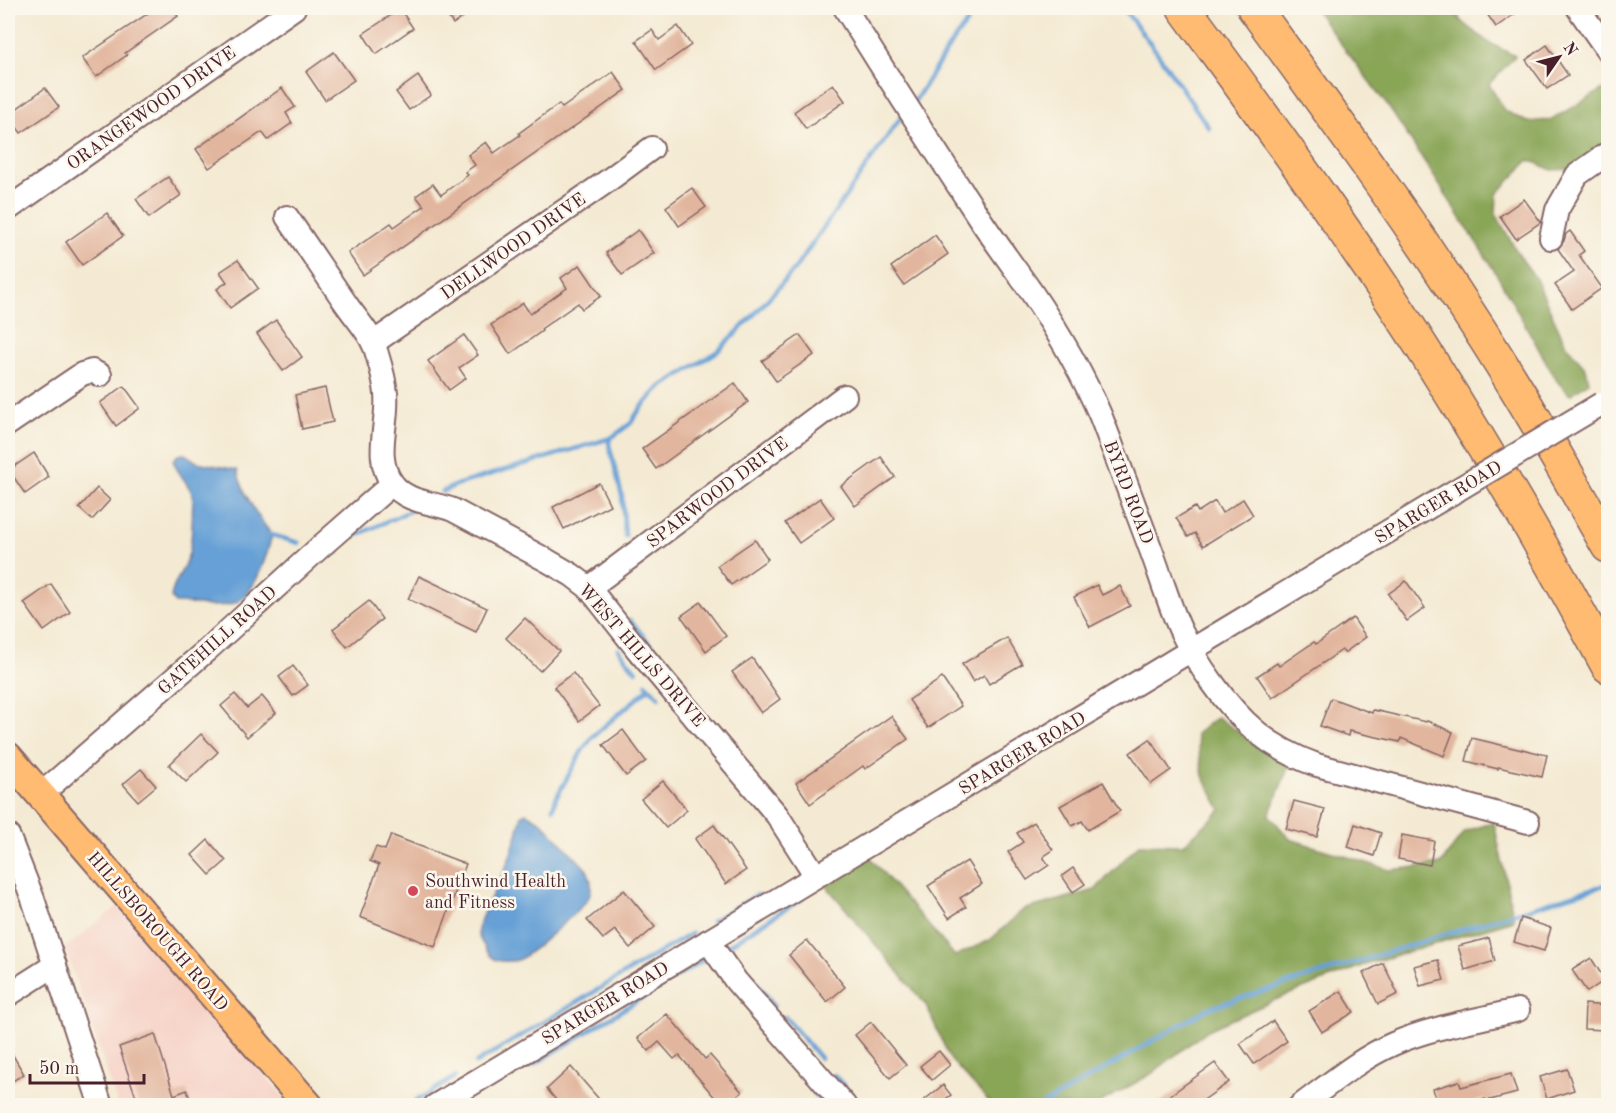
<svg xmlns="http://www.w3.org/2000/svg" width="1616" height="1113" font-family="'Old Standard TT',serif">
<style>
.built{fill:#f6d1c6}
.forest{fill:#89a557;stroke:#6a6241;stroke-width:1.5}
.water{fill:#66a0d6;stroke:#586080;stroke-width:1.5}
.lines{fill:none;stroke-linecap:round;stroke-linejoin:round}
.stream{stroke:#66a0d6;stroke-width:4.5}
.building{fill:#e2b69e}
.minor-casing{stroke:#866666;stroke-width:26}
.major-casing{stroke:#866666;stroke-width:32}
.highway-casing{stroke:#866666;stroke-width:36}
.minor{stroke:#fff;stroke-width:22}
.major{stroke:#ffbb71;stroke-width:28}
.highway{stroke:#ffbb71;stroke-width:33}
.minor-bridge-casing{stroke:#866666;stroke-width:26;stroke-linecap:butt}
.minor-bridge{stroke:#fff;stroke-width:22}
.poi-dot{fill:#d1495b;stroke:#fbf7ec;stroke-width:2}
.labels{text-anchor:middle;stroke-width:5;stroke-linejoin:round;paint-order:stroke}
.street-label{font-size:18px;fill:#4a1f2b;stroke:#fbf7ec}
.poi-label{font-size:18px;fill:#4a1f2b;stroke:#fbf7ec;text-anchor:start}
</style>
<rect width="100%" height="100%" fill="#fbf7ec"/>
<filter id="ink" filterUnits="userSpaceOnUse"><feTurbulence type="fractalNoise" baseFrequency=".0167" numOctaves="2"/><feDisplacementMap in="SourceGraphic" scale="12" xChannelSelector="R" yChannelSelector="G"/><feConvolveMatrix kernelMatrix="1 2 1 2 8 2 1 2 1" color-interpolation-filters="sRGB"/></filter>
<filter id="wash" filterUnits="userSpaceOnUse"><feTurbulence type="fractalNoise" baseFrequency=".008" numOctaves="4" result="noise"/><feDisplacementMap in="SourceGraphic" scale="24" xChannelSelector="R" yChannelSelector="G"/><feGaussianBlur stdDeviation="1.35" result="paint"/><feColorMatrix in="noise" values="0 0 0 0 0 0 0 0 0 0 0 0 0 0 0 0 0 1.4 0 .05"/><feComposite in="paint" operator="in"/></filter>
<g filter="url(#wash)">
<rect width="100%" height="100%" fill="#f4ead3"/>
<polygon class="built" points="118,906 291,1105 118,1105 65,948"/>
<g class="forest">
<polygon points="1314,8 1459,8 1459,19 1488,42 1515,56 1489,84 1504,110 1527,122 1551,120 1603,89 1608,92 1608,140 1570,169 1552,170 1529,160 1497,194 1496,214 1519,255 1536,279 1566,345 1586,368 1589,382 1570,395 1557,381 1494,270 1426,164 1390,109"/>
<polygon points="1217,717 1289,766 1269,815 1290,839 1390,870 1441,864 1464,832 1494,822 1514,920 1364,965 1275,1000 1208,1030 1151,1074 1096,1105 992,1105 950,1059 926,1005 823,882 867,854 955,956 990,940 1023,910 1095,890 1139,844 1183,845 1221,810 1203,776 1196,734"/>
</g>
<g class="water">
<path d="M185 454 197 462 237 470C243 494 257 516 272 535 267 555 256 591 237 602 230 605 220 606 213 606 200 606 188 603 175 603L171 597C173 582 185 569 189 553 193 536 192 514 193 496 189 483 177 474 173 460L178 455Z"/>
<path d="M526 813 542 822 587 870C591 879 593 887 589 897 585 906 528 956 518 960 515 961 512 961 509 961 495 962 490 958 484 946 481 941 477 936 478 930 480 914 495 891 502 876 511 857 517 836 522 815Z"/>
</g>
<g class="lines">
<g class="stream">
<polyline points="1123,8 1156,51 1209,128"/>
<polyline points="913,104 950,45 978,8"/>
<polyline points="610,438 609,444 622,496 625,536"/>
<polyline points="442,492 456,485 611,438 630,424 640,409 659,388 718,351 751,318 794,270 901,117"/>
<polyline points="272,535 299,543"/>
<polyline points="355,536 412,510"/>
<polyline points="332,553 338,552"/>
<polyline points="630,620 666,663"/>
<polyline points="618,649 636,671"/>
<polyline points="646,684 659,697"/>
<polyline points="553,808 556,798 582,751 593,736 649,688"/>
<polyline points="712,921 758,895"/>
<polyline points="774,1005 731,952 729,945 801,899"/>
<polyline points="785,1017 820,1058"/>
<polyline points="476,1063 692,933"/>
<polyline points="533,1065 705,959"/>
<polyline points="834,1075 862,1106"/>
<polyline points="814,1093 825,1106"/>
<polyline points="408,1106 455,1077"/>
<polyline points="1041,1106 1209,1008 1608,884"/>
</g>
</g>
<g id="blocks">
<g class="building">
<polygon points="156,8 172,8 178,16 125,53 127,55 96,77 82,58"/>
<polygon points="442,8 477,8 453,24"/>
<polygon points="1483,8 1523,8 1496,27"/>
<polygon points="400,9 413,28 376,54 363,34"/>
<polygon points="678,26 691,45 656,70 636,41 652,30 659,40"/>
<polygon points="1547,45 1568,75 1547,89 1526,60"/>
<polygon points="334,52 354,80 325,100 306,72"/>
<polygon points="613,72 626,90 363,275 348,253 391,223 394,227 424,206 416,196 433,184 441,195 468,175 465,172 475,165 468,155 486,142 494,153 520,135 519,133 559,104 562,108"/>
<polygon points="418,76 431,95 409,110 396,92"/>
<polygon points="833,84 845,101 806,129 794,112"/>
<polygon points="45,88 59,107 21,133 8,115"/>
<polygon points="282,88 295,107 286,113 292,123 268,140 262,132 209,168 196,149"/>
<polygon points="168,177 181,195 149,218 136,199"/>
<polygon points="692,188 706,207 679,226 666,207"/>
<polygon points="1524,199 1541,222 1516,239 1500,216"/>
<polygon points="107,213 123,236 82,265 66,242"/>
<polygon points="638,230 654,253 622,275 606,253"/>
<polygon points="1570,231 1584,251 1579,255 1602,288 1572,309 1555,285 1574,272 1558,249 1564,241 1566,234"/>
<polygon points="935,235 948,254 904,285 891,267"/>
<polygon points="238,260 258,288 230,308 217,289 227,282 220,272"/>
<polygon points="580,265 601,296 582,309 578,303 541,329 542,331 510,354 491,325 523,303 530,314 567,288 561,278"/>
<polygon points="276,320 302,357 283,371 257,334"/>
<polygon points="464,335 478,355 459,368 466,378 449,390 428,361"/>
<polygon points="800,335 814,355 776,381 762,361"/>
<polygon points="735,383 748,402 656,469 642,449"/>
<polygon points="124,386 140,408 116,426 100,403"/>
<polygon points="325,388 333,422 302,429 295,395"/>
<polygon points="34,453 49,477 25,494 9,470"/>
<polygon points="881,457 895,477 855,506 841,486"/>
<polygon points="599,483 610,505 564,529 553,507"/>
<polygon points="97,488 110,500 92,520 79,508"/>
<polygon points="820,498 834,518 799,543 785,523"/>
<polygon points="1243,499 1253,515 1203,546 1195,533 1188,537 1176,518 1195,507 1198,512 1215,501 1222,513"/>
<polygon points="755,540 768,559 731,585 717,566"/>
<polygon points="419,576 487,608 476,632 408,599"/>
<polygon points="1406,581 1425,608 1407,621 1388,594"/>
<polygon points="51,584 70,612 44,631 24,603"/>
<polygon points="1097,585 1102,595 1120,586 1130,606 1090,627 1074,597"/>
<polygon points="369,601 382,619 347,647 333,629"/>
<polygon points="701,602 726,636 706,651 681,616"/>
<polygon points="525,618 559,651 540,671 506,638"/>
<polygon points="1353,618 1366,637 1344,653 1342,650 1272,698 1257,676 1277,663 1279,666 1314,642 1316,644"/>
<polygon points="1007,638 1022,664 989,684 984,675 973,682 962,664"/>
<polygon points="752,658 780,699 761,713 732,672"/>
<polygon points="293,666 308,685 293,696 279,677"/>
<polygon points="573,673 599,706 579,721 554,687"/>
<polygon points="942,678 961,706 928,728 909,700"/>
<polygon points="235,694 247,708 262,696 276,713 247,737 221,706"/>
<polygon points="1331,698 1372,713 1373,710 1426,722 1427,721 1453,732 1444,756 1401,738 1400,742 1349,731 1348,736 1320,726"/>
<polygon points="891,716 908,739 865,769 863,766 810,804 796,783"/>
<polygon points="623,730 646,761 626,776 603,745"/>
<polygon points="201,734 218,752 186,782 169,765"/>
<polygon points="1472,738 1522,750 1522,749 1547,755 1542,777 1498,767 1498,769 1466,761"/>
<polygon points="1150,739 1171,770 1151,784 1130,753"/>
<polygon points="141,769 156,786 138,801 123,784"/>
<polygon points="663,781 687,810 666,828 641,799"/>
<polygon points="1103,782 1120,811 1088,830 1082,821 1072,826 1060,806"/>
<polygon points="1294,801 1325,809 1317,837 1286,829"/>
<polygon points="1034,822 1053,850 1043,857 1049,865 1027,880 1008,852 1023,842 1017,833"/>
<polygon points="1355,824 1381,833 1374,856 1348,847"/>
<polygon points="714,825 746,870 726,884 695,839"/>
<polygon points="391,835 466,864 435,947 360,917 379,865 370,861 376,847 385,850"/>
<polygon points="1402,835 1434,841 1430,865 1398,859"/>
<polygon points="208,840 226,861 210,875 192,855"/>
<polygon points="967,861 982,884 960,898 966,907 949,918 928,886"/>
<polygon points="1073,868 1085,884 1073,892 1062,876"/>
<polygon points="624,890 655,927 630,948 615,930 603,939 587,920"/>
<polygon points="1521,918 1551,928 1544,951 1514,942"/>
<polygon points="1489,938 1495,961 1465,970 1458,946"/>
<polygon points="807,940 845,987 827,1002 789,955"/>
<polygon points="1591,958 1605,980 1587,992 1572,970"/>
<polygon points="1438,960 1444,980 1420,986 1414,966"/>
<polygon points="1383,963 1398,994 1378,1004 1363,973"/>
<polygon points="1341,991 1354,1012 1322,1032 1309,1011"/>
<polygon points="1585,1004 1606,1006 1605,1030 1584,1029"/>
<polygon points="667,1014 705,1059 710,1055 742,1092 727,1106 722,1106 679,1055 674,1059 659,1042 649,1051 638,1038"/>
<polygon points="1273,1021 1287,1041 1254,1064 1240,1044"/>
<polygon points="871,1022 906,1065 890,1078 855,1035"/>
<polygon points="155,1034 174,1095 187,1090 192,1106 139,1106 119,1047"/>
<polygon points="8,1047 24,1074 8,1084"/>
<polygon points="939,1051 950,1065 932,1080 920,1066"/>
<polygon points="1215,1063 1229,1082 1195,1106 1155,1106"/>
<polygon points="571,1067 605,1106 561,1106 547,1089"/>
<polygon points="1567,1069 1574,1090 1547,1099 1540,1077"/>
<polygon points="1511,1074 1517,1093 1486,1101 1485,1099 1465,1106 1438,1106 1433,1089 1459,1081 1461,1087"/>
<polygon points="943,1085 951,1095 943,1101 946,1106 917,1106"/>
</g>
</g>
</g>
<g filter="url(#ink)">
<use href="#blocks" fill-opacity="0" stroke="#866666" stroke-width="1.5"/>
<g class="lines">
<defs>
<g id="minor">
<path d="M845 8C889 79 934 149 980 219 996 243 1013 266 1030 290 1057 330 1082 372 1101 417 1118 461 1134 505 1151 550 1161 577 1169 605 1181 631 1190 649 1200 666 1212 682 1241 723 1269 748 1317 765L1528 822"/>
<polyline points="1578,8 1608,51"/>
<polyline points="8,209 294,8"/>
<path d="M287 217C308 247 328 278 349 308 359 322 373 337 377 354 381 367 385 381 386 394 389 423 373 457 392 483 406 503 433 502 453 510L548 561 572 575 589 588 637 649 777 815 816 876"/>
<polyline points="1551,238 1557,210 1577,175 1608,153"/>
<polyline points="373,343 606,182 652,148"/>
<polyline points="8,424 82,374 92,371 100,375"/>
<polyline points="589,588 845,396"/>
<polyline points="40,795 207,650 319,548 392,484"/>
<polyline points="8,835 33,899 101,1106"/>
<polyline points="708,941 736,981 845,1106"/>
<polyline points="8,995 55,965"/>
<polyline points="435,1106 1437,502"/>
<path d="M1300 1106C1330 1084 1359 1059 1393 1044 1432 1027 1477 1020 1518 1010"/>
</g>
<polyline id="major" points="8,757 309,1106"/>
<g id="highway">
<path d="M1184 8C1268 123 1354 239 1430 360 1493 460 1552 562 1608 666"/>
<path d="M1254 8C1327 108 1401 208 1468 312 1518 388 1563 467 1608 546"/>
</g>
</defs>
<use href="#minor" class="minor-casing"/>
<use href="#major" class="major-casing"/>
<use href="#highway" class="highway-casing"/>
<use href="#minor" class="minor"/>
<use href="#major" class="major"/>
<use href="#highway" class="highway"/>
<defs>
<polyline id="minor-bridge" points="1437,502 1601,404"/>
</defs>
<use href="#minor-bridge" class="minor-bridge-casing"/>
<use href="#minor-bridge" class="minor-bridge"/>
</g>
</g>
<circle class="poi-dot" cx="413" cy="891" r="6"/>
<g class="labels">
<g class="street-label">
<text transform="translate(151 108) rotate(-35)" y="6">ORANGEWOOD DRIVE</text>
<text transform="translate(513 246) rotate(-35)" y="6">DELLWOOD DRIVE</text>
<text transform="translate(717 492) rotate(-37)" y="6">SPARWOOD DRIVE</text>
<text transform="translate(1129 492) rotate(69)" y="6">BYRD ROAD</text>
<text transform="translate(1438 502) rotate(-31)" y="6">SPARGER ROAD</text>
<text transform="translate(217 640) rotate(-42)" y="6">GATEHILL ROAD</text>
<text transform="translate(642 655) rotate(49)" y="6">WEST HILLS DRIVE</text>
<text transform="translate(1022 753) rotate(-31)" y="6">SPARGER ROAD</text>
<text transform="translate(158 931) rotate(49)" y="6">HILLSBOROUGH ROAD</text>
<text transform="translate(605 1003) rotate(-31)" y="6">SPARGER ROAD</text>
</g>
<g class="poi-label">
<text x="425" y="887">Southwind Health<tspan x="425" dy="21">and Fitness</tspan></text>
</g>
</g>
<rect width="1616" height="1113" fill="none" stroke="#fbf7ec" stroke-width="30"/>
<g transform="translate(1559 57) rotate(55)" stroke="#fbf7ec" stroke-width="4.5" paint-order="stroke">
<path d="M0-4.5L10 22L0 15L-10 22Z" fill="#4a1f2b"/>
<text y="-9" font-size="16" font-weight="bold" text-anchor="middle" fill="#4a1f2b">N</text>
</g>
<path d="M30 1074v9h114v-9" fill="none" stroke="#4a1f2b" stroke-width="3"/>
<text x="39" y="1074" font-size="18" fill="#4a1f2b" stroke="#fbf7ec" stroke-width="4.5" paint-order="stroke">50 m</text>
</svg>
